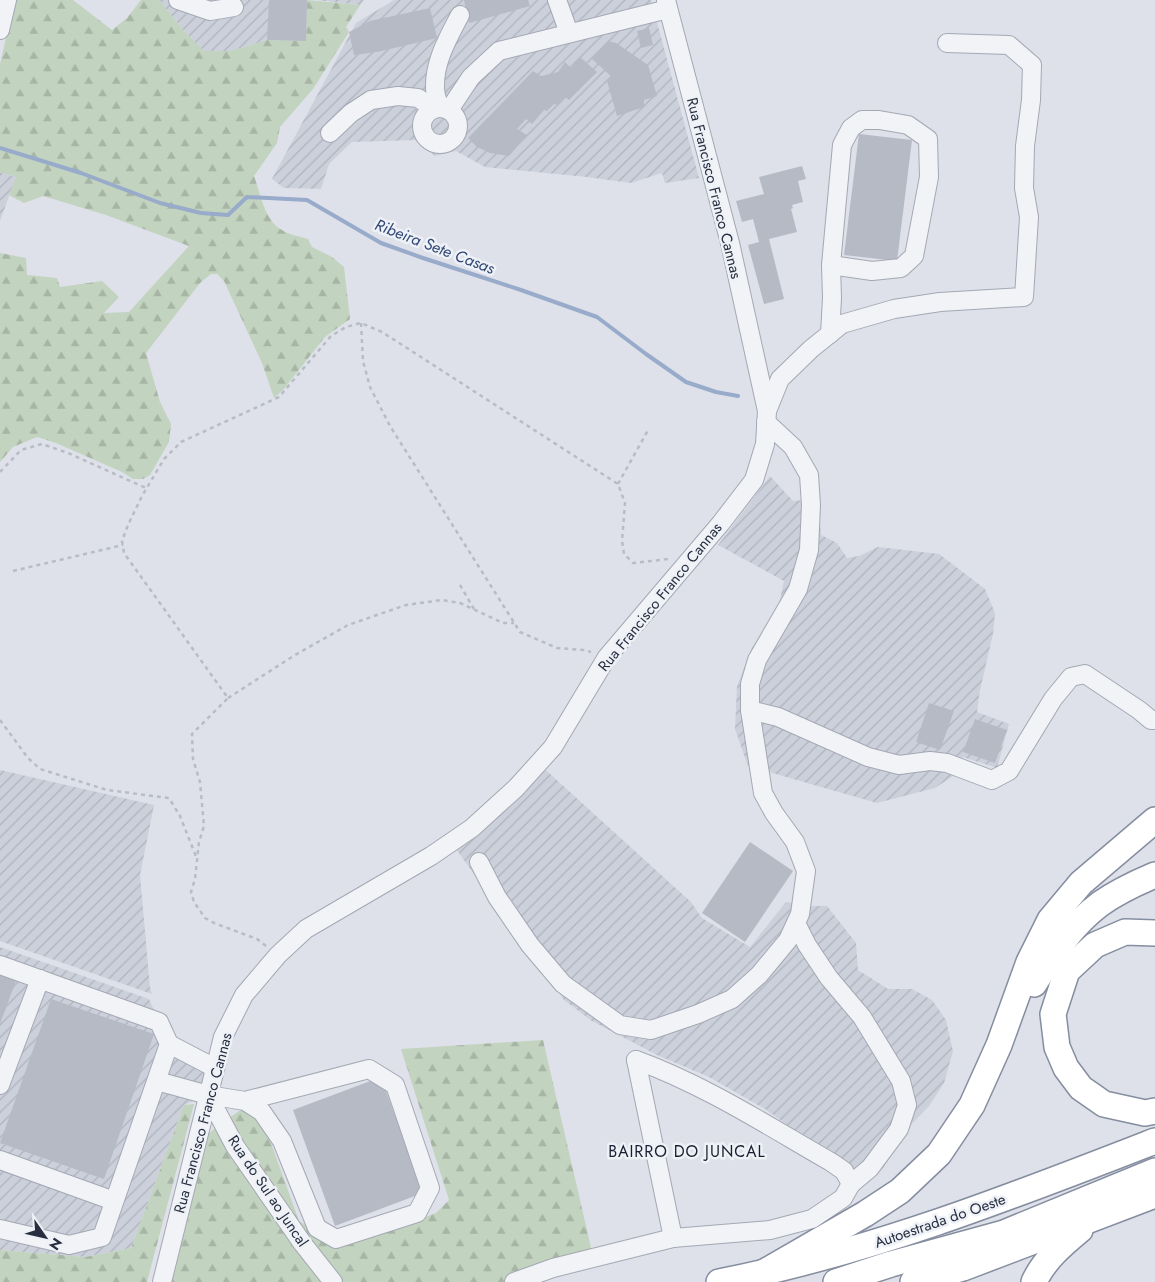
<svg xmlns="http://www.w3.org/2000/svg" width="1155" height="1282" font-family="Jost,sans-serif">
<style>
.industrial{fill:url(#industrial-furrows)}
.forest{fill:url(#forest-firs)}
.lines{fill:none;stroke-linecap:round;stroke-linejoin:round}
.stream{stroke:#98abca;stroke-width:4}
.building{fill:#b6bac5}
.minor-casing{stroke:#a3a8b3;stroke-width:20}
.highway-casing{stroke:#858da0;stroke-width:28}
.path{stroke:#b8bcc4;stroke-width:2.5;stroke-dasharray:4 4;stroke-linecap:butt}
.minor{stroke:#f1f3f7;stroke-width:18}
.highway{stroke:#fff;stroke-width:25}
.labels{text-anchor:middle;stroke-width:5;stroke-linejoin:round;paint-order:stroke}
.street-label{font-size:15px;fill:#272e40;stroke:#eef1f6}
.water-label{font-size:16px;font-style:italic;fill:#304875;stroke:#eef1f6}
.neighbourhood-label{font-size:16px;letter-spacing:1px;fill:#191f31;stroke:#eef1f6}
</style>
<defs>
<pattern id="industrial-furrows" width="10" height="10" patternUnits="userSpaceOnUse" patternTransform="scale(1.25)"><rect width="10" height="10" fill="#ccd0db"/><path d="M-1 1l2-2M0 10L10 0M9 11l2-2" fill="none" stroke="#afb3bd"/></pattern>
<pattern id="forest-firs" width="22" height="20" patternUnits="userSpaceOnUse" patternTransform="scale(1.25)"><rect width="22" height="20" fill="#c2d3bf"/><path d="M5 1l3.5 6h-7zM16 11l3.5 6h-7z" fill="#a7b5a5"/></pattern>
</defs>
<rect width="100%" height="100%" fill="#dee1e9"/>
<g class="industrial">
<polygon points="159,0 307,0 306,41 267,40 231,51 203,51 183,30"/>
<polygon points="316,0 364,0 360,5"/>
<polygon points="394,0 651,0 699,178 665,183 662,173 631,183 587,177 485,167 456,151 435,156 415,140 352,142 329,164 321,189 284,188 272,179 356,23"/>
<polygon points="0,172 16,177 0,221"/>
<polygon points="770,476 793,501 818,499 821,535 837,543 847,558 859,556 878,547 939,554 985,589 995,613 993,634 980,690 977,712 1009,724 997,768 963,757 956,774 935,788 877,803 748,766 735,729 737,686 752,648 779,604 784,581 718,545"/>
<polygon points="538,763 691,902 702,918 750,947 786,902 809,906 827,906 856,943 858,970 888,989 912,989 932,1000 946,1020 953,1051 944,1083 929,1106 908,1128 883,1168 863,1186 856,1175 827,1153 765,1109 709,1077 657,1055 592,1021 564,1000 451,842"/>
<polygon points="0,770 154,805 140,875 150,988 152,994 0,941"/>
<polygon points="0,947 149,999 169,1044 215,1068 208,1095 184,1105 131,1248 85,1257 0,1250"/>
</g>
<g class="forest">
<path d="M15 0H73L112 30 127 18 141 0H159L183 30 204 51H231L267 40 306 41 307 0 360 5 346 27 349 32 313 89 280 127 277 143 254 176C261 195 264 220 282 230 289 235 299 236 308 239L312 247 332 257 344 267 350 319 325 337 283 390 274 398 262 363 224 281 217 274H211L200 283 146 353 160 402 171 424 169 442 150 475 143 479H133L122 472 56 443 37 437 13 447 0 462V253L26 258 27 275 57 278 60 287 102 281 119 297 104 313 129 312 189 246 106 215 43 196 24 203 9 195 16 177 0 172V64Z"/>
<polygon points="543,1040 593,1256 523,1282 172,1282 209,1133 243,1108 263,1121 299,1221 342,1247 436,1213 449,1200 401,1049"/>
<polygon points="194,1104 147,1282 0,1282 0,1250 85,1257 131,1248 184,1105"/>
</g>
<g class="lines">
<polyline class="stream" points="0,148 81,173 160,203 201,213 228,215 247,197 307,200 381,243 423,258 521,290 597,317 646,354 686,382 716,392 738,396"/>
</g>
<g class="building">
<polygon points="269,0 307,0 306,41 267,40"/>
<polygon points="464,0 528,0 530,6 469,23"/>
<polygon points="430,8 437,38 377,52 354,55 349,32 370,21"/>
<polygon points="649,28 653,45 641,48 637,31"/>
<polygon points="608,41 616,43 648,65 657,96 644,100 644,107 617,116 607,81 611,76 592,59"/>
<polygon points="580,57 597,72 569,100 565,97 557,105 554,104 547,111 544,110 532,124 526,119 517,129 527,135 509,156 490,153 477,147 468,138 533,71 541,76 558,72 565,62 571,68"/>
<polygon points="859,134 912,140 897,261 844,255"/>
<polygon points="802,166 806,179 798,181 803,202 792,205 793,208 791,209 797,232 769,239 784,299 764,304 748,245 759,242 753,219 742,222 736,201 764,194 759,177"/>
<polygon points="929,703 954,711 940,750 916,742"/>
<polygon points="975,719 1007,730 995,763 963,752"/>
<polygon points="750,842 793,871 745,942 702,913"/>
<polygon points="0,972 17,978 0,1024"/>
<polygon points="51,999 154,1034 104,1179 0,1143"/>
<polygon points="381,1077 423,1193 335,1226 293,1110"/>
</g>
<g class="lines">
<defs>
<g id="minor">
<polyline points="178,0 210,11 234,7"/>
<polyline points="557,0 569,33"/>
<polyline points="0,30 7,0"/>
<circle cx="440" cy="126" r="18"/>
<path d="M440 108C438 102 435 95 435 88 434 62 448 38 460 15"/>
<polyline points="449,110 471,77 499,51 668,9"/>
<polyline points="330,133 351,113 371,100 398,96 418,98 434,109"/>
<polyline points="830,334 832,298 831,265 842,145 851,128 862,120 879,120 908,125 928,139 929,177 914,256 901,268 872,271 831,265"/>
<polyline points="767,411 780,379 811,349 842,324 894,309 940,302 1024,297 1029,217 1024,188 1025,146 1031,100 1032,65 1009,45 947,43"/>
<polyline points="750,710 778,717 868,757 899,765 930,761 947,763 992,780 1009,771 1053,699 1071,677 1085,674 1139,710 1151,720 1155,720"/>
<polyline points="479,862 497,897 530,945 563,984 620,1025 651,1030 698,1014 732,999 759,975 788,940 800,914 806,871 795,842 774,813 763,793 750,710 750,684 757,660 798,589 809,550 811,505 809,475 793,447 766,422"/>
<polyline points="796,923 807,945 829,978 862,1017 901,1081 907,1105 899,1129 870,1168 851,1184"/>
<polyline points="0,965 159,1022 169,1044 102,1237 69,1245 0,1229"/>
<polyline points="169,1044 215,1068"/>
<path d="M636 1060C705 1085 768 1126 831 1162L844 1171 851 1184 843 1198 812 1219 770 1230 673 1238"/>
<polyline points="157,1081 208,1095 245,1101 262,1112 282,1141 317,1228 336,1239 417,1213 430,1188 395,1085 369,1069 245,1101"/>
<polyline points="0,1085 40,979"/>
<polyline points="208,1095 235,1146 303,1244 333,1282"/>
<polyline points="0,1160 114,1201"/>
<polyline points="162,1282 223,1037 244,995 278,955 306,929 431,856 472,828 516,788 553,747 607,657 721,523 754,480 765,444 767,411 730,243 666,0"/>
<polyline points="514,1282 553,1268 673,1238 636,1060"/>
</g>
<g id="highway">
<polyline points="1155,933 1125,932 1095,945 1067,971 1053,1014 1057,1047 1066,1068 1081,1088 1104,1104 1145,1113 1155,1111"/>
<path d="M1034 984C1052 955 1072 925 1100 904 1117 892 1136 883 1155 875"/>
<polyline points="761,1274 865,1214 900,1191 939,1154 972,1105 999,1045 1029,962 1050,920 1081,883 1155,820"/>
<path d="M719 1282C871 1252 1011 1197 1155 1141"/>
<polyline points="836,1282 891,1264 1004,1233 1155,1171"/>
<polyline points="913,1282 963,1268 1155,1195"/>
<path d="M1034 1282C1044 1260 1062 1245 1080 1230"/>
</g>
</defs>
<use href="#minor" class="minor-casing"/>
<use href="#highway" class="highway-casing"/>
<g class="path">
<polyline points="361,323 363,361 370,387 390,426 520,632 557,648 584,650 591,652"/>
<polyline points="0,472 21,450 42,444 68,453 146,488"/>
<polyline points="618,484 648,430"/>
<polyline points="13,571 123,545"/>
<polyline points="460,585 474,609"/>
<polyline points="228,698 295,655 348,625 406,605 442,600 460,603 503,623 514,623"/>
<polyline points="0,720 28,758 40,769 107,790 169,798 180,816 197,859"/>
<polyline points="266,946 257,939 214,923 205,918 194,902 191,892 195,879 199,842 204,826 200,782 193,759 192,734 228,698 124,553 122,541 128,525 142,496 164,459 181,442 279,397 331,336 346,327 361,323 382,332 618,484 625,503 622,541 624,554 633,563 669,559"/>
</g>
<use href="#minor" class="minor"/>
<use href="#highway" class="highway"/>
</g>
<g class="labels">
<g class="street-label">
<text transform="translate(714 188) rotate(76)" y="5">Rua Francisco Franco Cannas</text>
<text transform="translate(660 597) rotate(-51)" y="5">Rua Francisco Franco Cannas</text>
<text transform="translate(203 1123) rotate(-75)" y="5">Rua Francisco Franco Cannas</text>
<text transform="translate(268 1191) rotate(56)" y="5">Rua do Sul ao Juncal</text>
<text transform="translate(940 1221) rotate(-19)" y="5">Autoestrada do Oeste</text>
</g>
<g class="water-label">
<text transform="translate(435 246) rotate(21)" y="6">Ribeira Sete Casas</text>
</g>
<g class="neighbourhood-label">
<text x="687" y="1157">BAIRRO DO JUNCAL</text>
</g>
</g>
<g transform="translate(45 1237) rotate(124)" stroke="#eef1f6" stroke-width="4" paint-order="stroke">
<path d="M0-4L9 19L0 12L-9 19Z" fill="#272e40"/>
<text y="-8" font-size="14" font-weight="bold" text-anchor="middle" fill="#272e40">N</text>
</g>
</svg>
